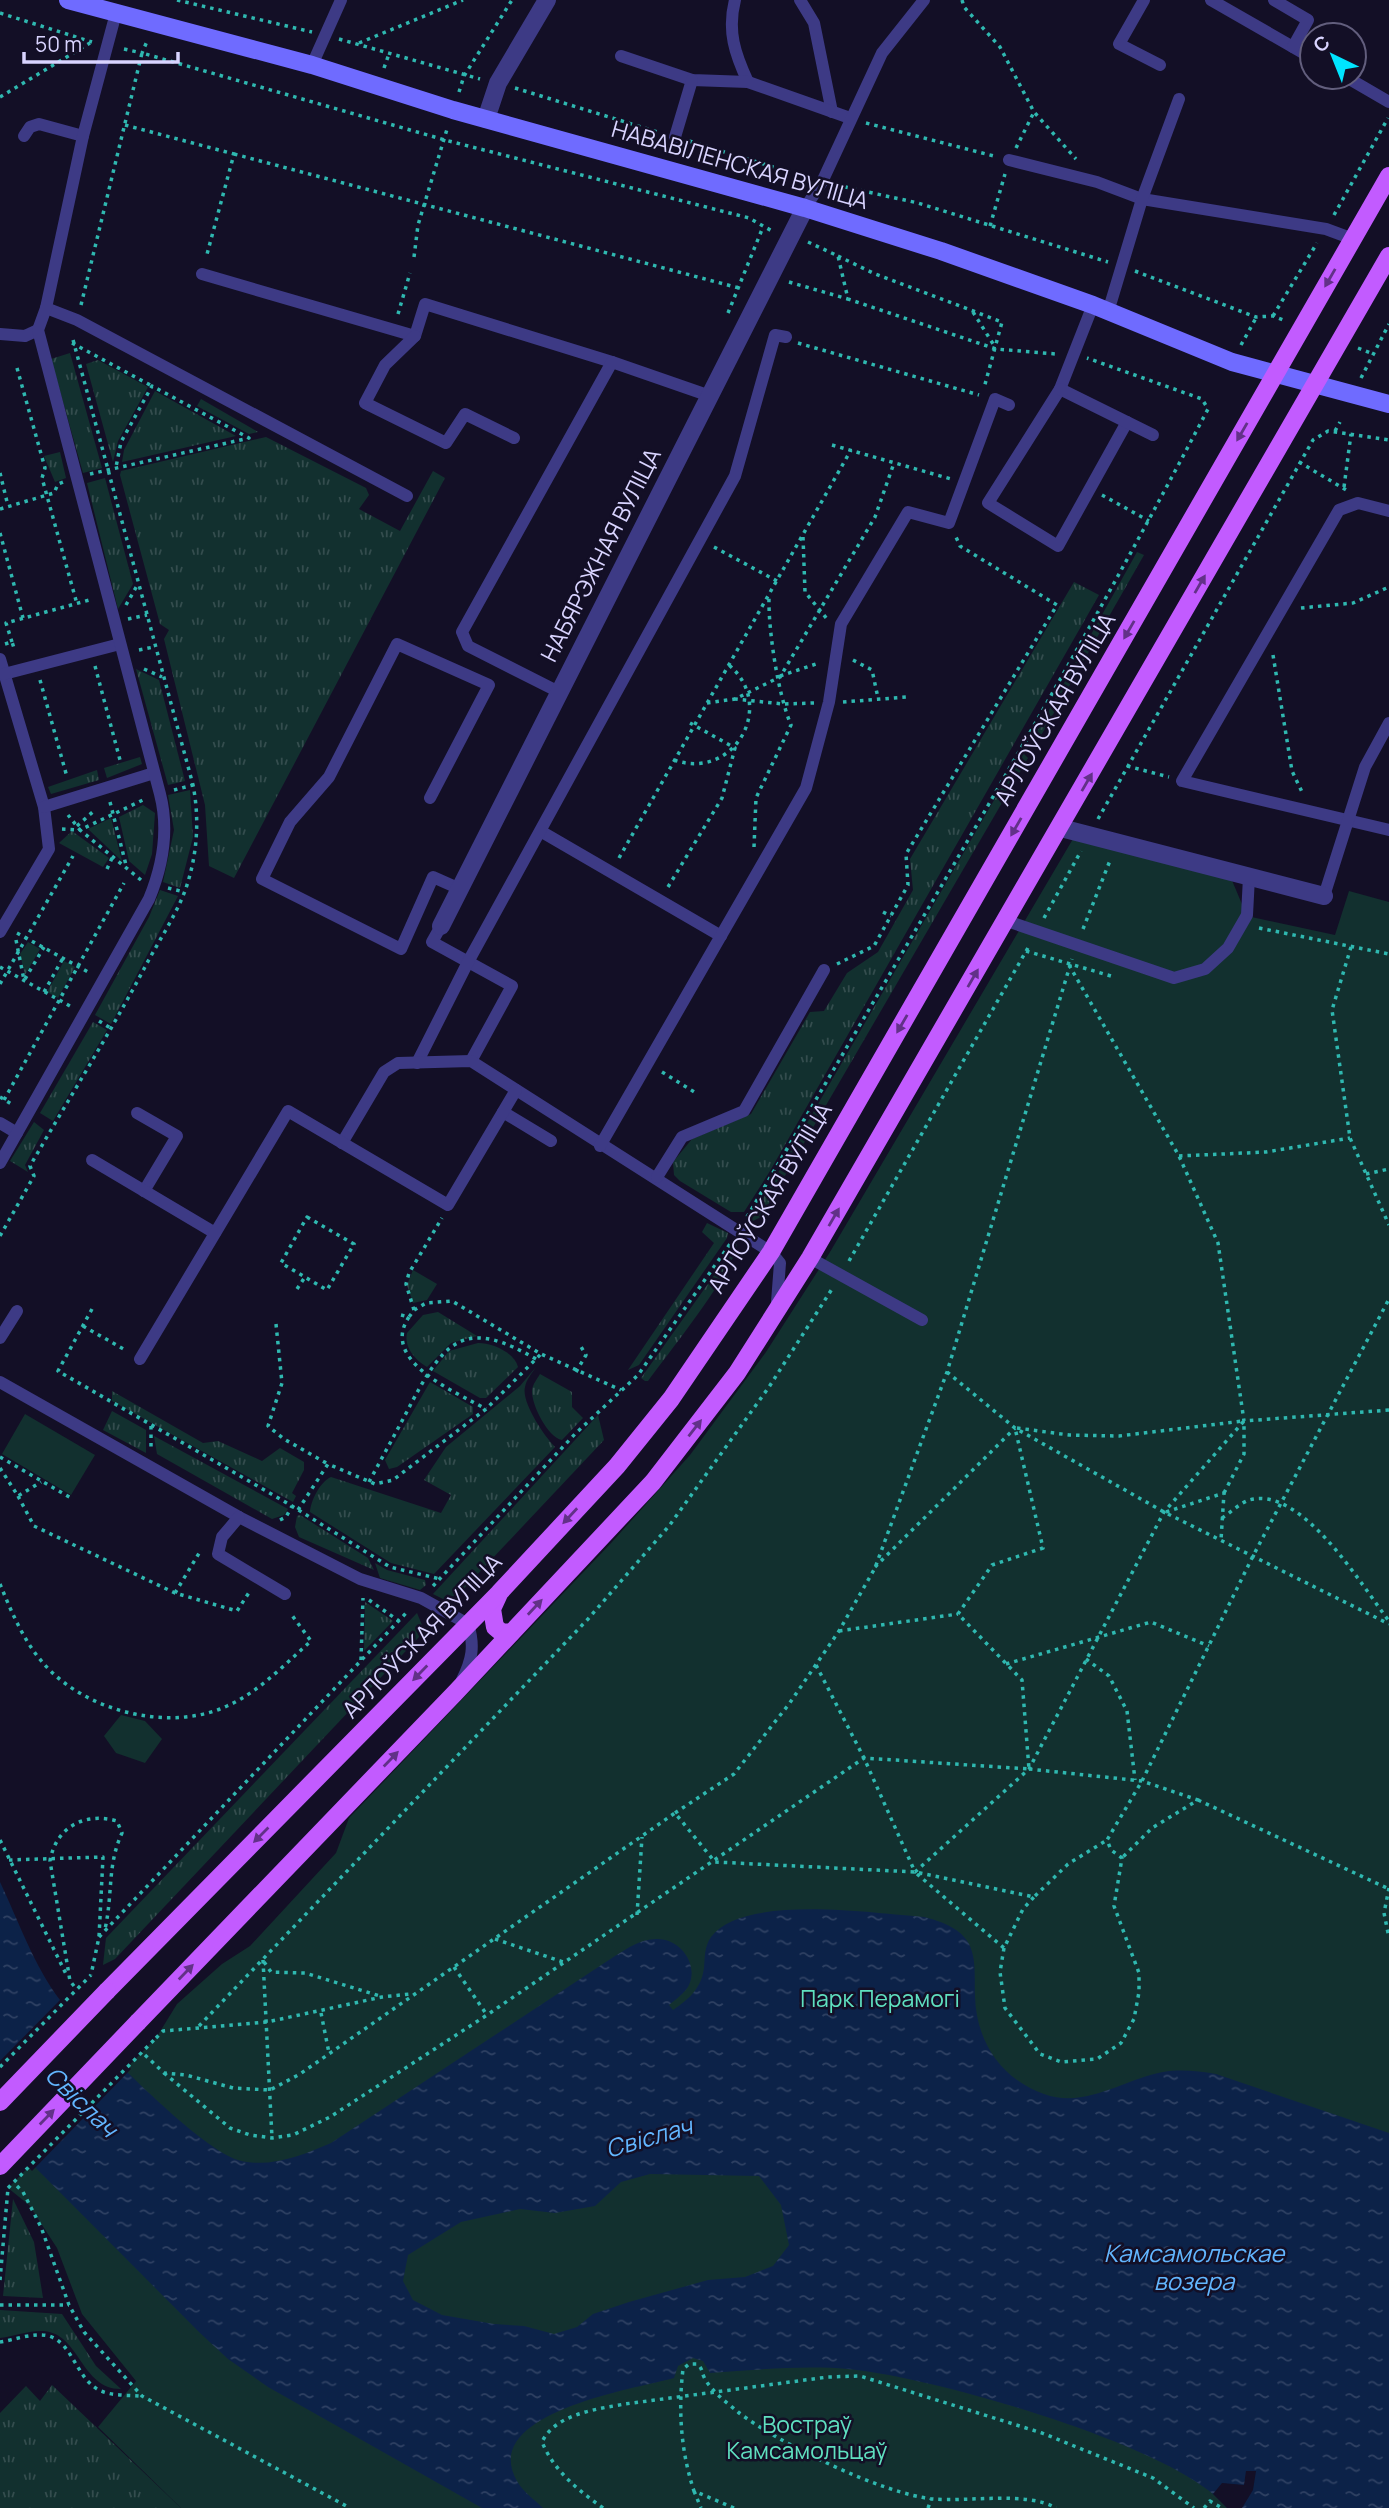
<svg xmlns="http://www.w3.org/2000/svg" width="1389" height="2508" font-family="Manrope,sans-serif">
<style>
.grass{fill:url(#grass-tufts)}
.park{fill:#12302f}
.water{fill:url(#water-ripples);fill-rule:evenodd}
.pier{fill:#130f26}
.lines{fill:none;stroke-linecap:round;stroke-linejoin:round}
.path{stroke:#2fb8b0;stroke-width:3.5;stroke-dasharray:3.5 5;stroke-linecap:butt}
.lane{stroke:#3d3a85;stroke-width:12}
.street{stroke:#3d3a85;stroke-width:18}
.secondary{stroke:#6f6bff;stroke-width:18}
.primary{stroke:#c25bff;stroke-width:18}
.path-bridge{stroke:#2fb8b0;stroke-width:3.5;stroke-dasharray:3.5 5;stroke-linecap:butt}
.primary-bridge{stroke:#c25bff;stroke-width:18}
.oneway{fill:#623188}
.labels{text-anchor:middle;stroke-width:5;stroke-linejoin:round;paint-order:stroke}
.street-label{font-size:23px;fill:#d9d4ff;stroke:#130f26}
.park-label{font-size:23px;fill:#5fe0c0;stroke:#130f26}
.water-label{font-size:24px;font-style:italic;fill:#62b6ff;stroke:#130f26}
</style>
<defs>
<pattern id="grass-tufts" width="24" height="20" patternUnits="userSpaceOnUse" patternTransform="scale(1.75)"><rect width="24" height="20" fill="#12302f"/><path d="M3 7l-1-3M5 7V3M7 7l1-3M15 17l-1-3M17 17v-4M19 17l1-3" fill="none" stroke="#344d4e"/></pattern>
<pattern id="water-ripples" width="26" height="14" patternUnits="userSpaceOnUse" patternTransform="scale(1.75)"><rect width="26" height="14" fill="#0c2248"/><path d="M2 4q2-2 4 0t4 0M15 11q2-2 4 0t4 0" fill="none" stroke="#2f4163"/></pattern>
</defs>
<rect width="100%" height="100%" fill="#130f26"/>
<g class="grass">
<polygon points="70,353 102,468 83,473 51,359"/>
<polygon points="98,360 148,387 118,441 113,462 86,364"/>
<polygon points="155,391 236,436 122,462 124,450"/>
<polygon points="201,399 258,432 249,434 197,406"/>
<polygon points="266,437 366,488 369,495 359,509 400,531 433,471 445,478 234,878 209,866 205,805 164,639 169,630 160,624 120,475 121,471"/>
<polygon points="60,452 66,478 55,482 44,456"/>
<polygon points="105,478 133,584 118,609 87,483"/>
<polygon points="1137,552 1144,555 1039,739 1034,737"/>
<polygon points="1074,582 1099,595 770,1171 744,1212 731,1212 680,1181 674,1175 673,1162 692,1139 751,1114 810,1012 824,1011 847,973 878,952 913,890 910,859"/>
<polygon points="136,669 159,680 185,781 168,785"/>
<polygon points="1022,752 1028,758 761,1217 749,1223"/>
<polygon points="140,757 142,764 107,778 104,768"/>
<polygon points="97,770 99,780 51,794 48,787"/>
<polygon points="190,790 193,837 180,888 163,882 174,830 168,795"/>
<polygon points="143,805 155,813 152,854 145,875 129,861 119,817"/>
<polygon points="111,818 122,861 88,829"/>
<polygon points="72,831 109,858 103,867 59,843"/>
<polygon points="160,890 178,896 111,1024 95,1015 149,917"/>
<polygon points="28,942 40,949 25,975 20,954"/>
<polygon points="64,961 75,967 58,998 47,992"/>
<polygon points="93,1022 107,1030 53,1121 40,1113"/>
<polygon points="34,1122 44,1130 25,1165 28,1172 10,1161"/>
<polygon points="707,1223 728,1233 727,1238 639,1365 628,1370 714,1243 702,1232"/>
<path d="M737 1243C738 1267 666 1356 648 1381H645L641 1378Z"/>
<polygon points="413,1270 437,1284 427,1300 413,1303 407,1285"/>
<path d="M438 1312 477 1336 451 1343 427 1367C415 1360 404 1347 407 1333L423 1315Z"/>
<path d="M478 1343C492 1343 514 1352 518 1367L486 1398H480L433 1371 449 1351Z"/>
<path d="M536 1367C532 1373 526 1380 525 1387 521 1402 544 1436 555 1447L434 1574 391 1563 310 1512C311 1500 320 1482 331 1477L441 1513 451 1495 424 1480 446 1447 520 1386Z"/>
<path d="M540 1374 572 1392V1407L583 1418 562 1440C548 1438 531 1404 532 1390 533 1384 537 1379 540 1374Z"/>
<polygon points="430,1382 473,1407 473,1414 397,1467 389,1469 385,1460"/>
<polygon points="112,1391 203,1443 218,1441 262,1461 280,1448 304,1462 304,1470 292,1493 296,1496 293,1502 112,1401"/>
<polygon points="112,1411 146,1430 146,1453 103,1430"/>
<polygon points="598,1415 604,1440 458,1595 443,1599 433,1594"/>
<polygon points="154,1436 288,1509 284,1515 272,1519 157,1454"/>
<polygon points="300,1515 368,1558 374,1570 299,1537 295,1527 297,1516"/>
<polygon points="375,1563 387,1570 425,1580 426,1585 420,1590 380,1578"/>
<polygon points="365,1602 393,1621 364,1651"/>
<polygon points="417,1613 424,1630 419,1637 115,1959 103,1965 106,1938"/>
<polygon points="13,2199 34,2242 43,2298 3,2296"/>
<path d="M0 2310 62 2314 96 2366 121 2389C81 2389 80 2334 44 2331 31 2330 14 2336 0 2338Z"/>
<polygon points="52,2385 181,2508 0,2508 0,2413 26,2386 40,2401"/>
</g>
<g class="park">
<polygon points="1077,832 1228,871 1247,916 1335,935 1349,891 1389,902 1389,2508 181,2508 98,2427 136,2381 82,2314 57,2248 29,2205 8,2188 156,2038 177,2004 222,1964 250,1946 336,1853 349,1818 612,1542 690,1455 766,1352 830,1252"/>
<polygon points="25,1414 95,1455 71,1495 2,1454"/>
<polygon points="121,1715 145,1721 162,1739 145,1763 116,1753 104,1736"/>
</g>
<path class="water" d="M0 1882C18 1920 34 1966 60 2000 89 2036 198 2148 238 2160 269 2169 303 2155 331 2143L615 1956C628 1948 641 1939 656 1939 679 1938 699 1963 689 1985 685 1993 676 1999 669 2005L673 2010C689 1999 701 1989 704 1968 705 1958 704 1947 711 1937 744 1893 875 1914 924 1917 940 1921 961 1928 969 1944 977 1960 974 1979 975 1996 976 2041 1001 2079 1044 2094 1086 2109 1124 2079 1163 2072 1181 2069 1198 2071 1216 2074L1389 2133V2508H1227C1180 2446 928 2376 848 2369 803 2365 756 2370 710 2373L703 2361 693 2358 678 2366 674 2378C634 2389 478 2413 517 2481 523 2492 534 2499 543 2508H482L268 2387 228 2359 200 2333 0 2132ZM650 2174 759 2176 781 2205 789 2245 773 2266 745 2277 708 2280 629 2302 593 2314 577 2327 554 2334 524 2326 494 2324 442 2315 413 2300 403 2281 408 2255 461 2222 520 2209 555 2213 595 2206 621 2182Z"/>
<g class="pier">
<polygon points="63,1997 131,2069 32,2171 0,2137 0,2061"/>
<polygon points="1246,2471 1256,2471 1253,2490 1242,2508 1227,2508 1213,2494 1222,2483 1244,2485"/>
</g>
<g class="lines">
<g class="path">
<polyline points="177,0 312,32"/>
<polyline points="962,0 964,7 1000,47 1034,112 1076,159"/>
<polyline points="0,13 92,42"/>
<polyline points="339,39 480,79"/>
<polyline points="359,43 463,0"/>
<polyline points="124,49 142,53 148,39"/>
<polyline points="384,68 389,54"/>
<polyline points="515,88 661,133"/>
<polyline points="459,92 464,76 512,0"/>
<polyline points="0,97 90,43"/>
<polyline points="866,123 994,156"/>
<polyline points="125,125 234,154 206,258"/>
<polyline points="689,141 809,178"/>
<polyline points="1016,148 1034,112"/>
<polyline points="234,154 739,288"/>
<polyline points="836,185 918,203 1108,262"/>
<polyline points="1334,215 1388,118"/>
<polyline points="990,226 1005,174"/>
<polyline points="808,242 838,256 848,299 996,349 1056,354"/>
<polyline points="838,256 873,273 1002,322 984,388"/>
<polyline points="414,257 418,225 448,126"/>
<polyline points="1135,271 1256,317 1273,316 1283,320"/>
<polyline points="789,282 848,299"/>
<polyline points="81,305 142,53 445,140 749,218 772,231"/>
<polyline points="973,312 995,347"/>
<polyline points="728,313 763,227"/>
<polyline points="398,314 410,273"/>
<polyline points="1273,316 1317,243"/>
<polyline points="72,343 152,386"/>
<polyline points="798,343 979,395"/>
<polyline points="1241,345 1256,318"/>
<polyline points="1358,348 1373,354"/>
<polyline points="17,368 45,468 42,478 77,604"/>
<polyline points="1361,378 1389,324"/>
<polyline points="1335,431 1340,422"/>
<polyline points="832,445 951,479"/>
<polyline points="1299,462 1348,491"/>
<polyline points="0,473 8,506"/>
<polyline points="90,474 249,438 152,386 121,442 116,467"/>
<polyline points="1344,487 1351,434"/>
<polyline points="1102,495 1149,521"/>
<polyline points="0,509 54,493 58,484 63,482"/>
<polyline points="0,533 23,618"/>
<polyline points="803,537 805,592 827,619"/>
<polyline points="714,547 777,581"/>
<polyline points="126,605 138,584"/>
<polyline points="1301,608 1353,603 1389,587"/>
<polyline points="128,619 147,615"/>
<polyline points="12,642 6,623 93,599"/>
<polyline points="5,644 12,642 15,651"/>
<polyline points="139,650 154,647"/>
<polyline points="1273,655 1292,771 1303,794"/>
<polyline points="853,660 872,670 878,698"/>
<polyline points="95,666 120,760"/>
<polyline points="144,669 162,677"/>
<polyline points="780,676 819,663"/>
<polyline points="40,680 67,777"/>
<polyline points="843,702 907,697"/>
<polyline points="707,703 735,699"/>
<polyline points="814,703 783,704 735,699 780,677 875,517 894,463"/>
<polyline points="1024,741 1035,747"/>
<path d="M674 760C734 781 777 706 729 665"/>
<polyline points="1127,766 1169,777"/>
<polyline points="174,790 193,785"/>
<polyline points="110,802 126,865"/>
<polyline points="1098,819 1313,440 1328,431 1389,440"/>
<polyline points="77,826 96,809"/>
<polyline points="62,829 80,830 68,815"/>
<path d="M754 847 756 798 791 725C778 694 768 630 769 596"/>
<polyline points="619,858 851,450"/>
<polyline points="107,869 113,856"/>
<polyline points="141,880 80,830 145,799"/>
<polyline points="668,887 722,798 735,748 690,723"/>
<polyline points="168,888 184,892"/>
<polyline points="883,912 891,916"/>
<polyline points="1044,918 1081,851"/>
<polyline points="1259,928 1389,954"/>
<polyline points="1083,929 1111,858"/>
<polyline points="17,933 90,973"/>
<polyline points="16,940 24,980"/>
<polyline points="1351,947 1332,1010 1350,1138 1389,1225"/>
<polyline points="1026,951 1111,976"/>
<polyline points="837,964 874,946 908,885 906,854 1057,605 960,546 956,537"/>
<polyline points="1069,965 1179,1156 1218,1243 1244,1421 1389,1410"/>
<polyline points="0,967 70,1006"/>
<polyline points="25,979 44,947"/>
<polyline points="0,984 73,856"/>
<polyline points="44,992 63,958"/>
<polyline points="99,1021 112,1029"/>
<polyline points="662,1072 696,1093"/>
<polyline points="0,1097 13,1105"/>
<polyline points="4,1100 124,883"/>
<polyline points="1179,1156 1266,1152 1350,1138"/>
<polyline points="1366,1174 1389,1169"/>
<polygon points="307,1217 354,1244 327,1290 281,1263"/>
<path d="M747 1217C904 949 1064 683 1208 409L1202 399 1087 358"/>
<path d="M0 1236 34 1176 30 1166C68 1100 109 1035 145 967 158 942 175 917 185 891 197 857 200 821 193 785L72 336"/>
<polyline points="849,1261 1029,946"/>
<polyline points="297,1289 305,1277"/>
<polyline points="92,1309 58,1371 292,1506 390,1567 440,1579"/>
<polyline points="414,1310 406,1284 409,1273 442,1218"/>
<polyline points="401,1315 409,1317 414,1310 426,1303 452,1301 541,1354 621,1390"/>
<path d="M409 1317C379 1361 456 1392 486 1409"/>
<polyline points="276,1324 282,1383 268,1426 284,1439 328,1464"/>
<polyline points="83,1326 127,1351"/>
<polyline points="576,1372 586,1355 580,1345"/>
<polyline points="947,1372 1015,1428 1164,1512 1389,1624"/>
<polyline points="151,1426 151,1450"/>
<polyline points="1017,1428 1069,1435 1119,1436 1243,1421"/>
<polyline points="0,1457 71,1498"/>
<polyline points="0,1468 18,1496 41,1482"/>
<path d="M369 1482C384 1454 399 1427 413 1400 447 1336 469 1320 536 1359"/>
<polyline points="1224,1493 1244,1454 1244,1423"/>
<polyline points="18,1496 34,1526 175,1593 237,1611 250,1591"/>
<polyline points="298,1510 328,1464 375,1484 393,1480 486,1409 541,1354"/>
<polyline points="1166,1512 1224,1493 1221,1540"/>
<path d="M1222 1518C1230 1513 1240 1503 1249 1500 1302 1485 1361 1585 1389 1621"/>
<polyline points="280,1520 286,1517 292,1506"/>
<polyline points="875,1567 1015,1428"/>
<path d="M0 1584C11 1611 24 1642 44 1664 85 1711 169 1733 227 1706 259 1692 285 1664 311 1641L291 1614"/>
<polyline points="433,1586 575,1434 638,1375 730,1244"/>
<polyline points="175,1593 201,1550"/>
<polyline points="369,1600 399,1621"/>
<polyline points="839,1631 958,1614"/>
<polyline points="1086,1659 1109,1676 1127,1711 1135,1780"/>
<polyline points="361,1660 363,1598"/>
<polyline points="1006,1664 1151,1622 1209,1646"/>
<polyline points="816,1665 864,1758 915,1872 1029,1769 1164,1512 1244,1421"/>
<polyline points="1029,1769 1142,1781 1198,1800 1152,1828 1122,1858"/>
<polyline points="1198,1800 1389,1889"/>
<polyline points="675,1813 734,1774 789,1704 839,1631 875,1568 947,1372 1072,959"/>
<polyline points="0,1840 67,1976"/>
<polyline points="9,1860 103,1857 99,1937 91,1975"/>
<polyline points="917,1874 1004,1948 1023,1909 1034,1897"/>
<polyline points="1389,1888 1384,1913 1389,1938"/>
<polyline points="637,1915 642,1837"/>
<polyline points="99,1937 408,1611"/>
<polyline points="495,1939 566,1963"/>
<polyline points="1004,1948 1000,1972 1005,2008 1040,2054 1061,2062 1097,2059 1121,2043 1134,2019 1139,1992 1139,1973 1114,1906 1122,1858 1111,1850 1107,1840 1142,1781 1253,1556 1389,1299"/>
<polyline points="263,1960 272,2138"/>
<polyline points="264,1962 271,1972 305,1973 380,1996"/>
<polyline points="454,1967 487,2015"/>
<path d="M74 1986 70 1981 50 1861C56 1826 86 1812 117 1821L122 1833C107 1865 113 1894 105 1929"/>
<polyline points="321,2013 329,2053"/>
<polyline points="199,2026 588,1619 669,1526 769,1387 832,1289"/>
<polyline points="156,2038 163,2031 267,2022 382,1997 410,1994"/>
<polyline points="145,2055 164,2073 186,2075 233,2088 270,2090 300,2074 675,1813 715,1862 915,1872 1034,1897 1068,1864 1107,1840"/>
<polyline points="164,2073 230,2128 250,2135 272,2138 293,2135 330,2117 487,2015 864,1758 1029,1769 1022,1680 958,1614 992,1565 1043,1548 1015,1428"/>
<polyline points="17,2186 23,2192 41,2227 69,2305 84,2332 142,2396 350,2508"/>
<polyline points="0,2280 8,2188"/>
<polyline points="0,2305 69,2305"/>
<path d="M0 2342C14 2340 34 2332 49 2336 74 2344 76 2380 101 2391 113 2396 127 2395 139 2396"/>
<polyline points="694,2491 701,2508"/>
<path d="M603 2508C578 2490 554 2471 542 2442 555 2414 597 2409 625 2404L828 2377 860 2376 1042 2433 1153 2478 1194 2508"/>
<path d="M734 2508 694 2491C681 2452 678 2411 683 2369L689 2364H697C703 2369 701 2371 704 2377 710 2390 727 2403 738 2412 778 2443 883 2494 933 2499 968 2502 1027 2491 1056 2508"/>
<polyline points="928,2508 931,2499"/>
<polyline points="1204,2508 1210,2501 1222,2508"/>
</g>
<g class="lane">
<path d="M735 0C727 31 735 54 748 82"/>
<polyline points="800,0 814,23 832,112"/>
<polyline points="1144,0 1119,44 1160,65"/>
<polyline points="1211,0 1312,58"/>
<polyline points="1274,0 1308,20 1293,47"/>
<polyline points="621,56 692,80 748,82 850,118"/>
<polyline points="312,65 341,0"/>
<polyline points="1346,77 1389,102"/>
<polyline points="24,136 30,127 39,124 83,136"/>
<polyline points="675,137 692,80"/>
<polyline points="1009,160 1097,182 1142,199 1326,229 1353,239"/>
<polyline points="805,208 822,182 882,53 924,0"/>
<polyline points="202,274 415,336 425,304 612,362"/>
<polyline points="1093,305 1060,389 988,503 1058,546 1127,422"/>
<polyline points="46,308 77,320 407,496"/>
<polyline points="1108,312 1142,199 1179,99"/>
<polyline points="0,334 25,336 38,330"/>
<polyline points="415,336 385,365 365,403 446,443 465,414 514,438"/>
<polyline points="1060,389 1153,435"/>
<polyline points="1389,511 1358,503 1339,510 1182,781 1389,830"/>
<polyline points="0,659 44,807 49,849 0,932"/>
<polyline points="4,674 120,644"/>
<polyline points="559,692 468,646 462,632 612,362 710,396"/>
<polyline points="430,798 489,685 397,644 329,777 290,822 262,879 401,949 433,877 460,889"/>
<polyline points="44,807 154,773"/>
<polyline points="542,832 721,936"/>
<polyline points="1324,896 1365,767 1389,723"/>
<polyline points="1007,921 1174,978 1205,969 1228,948 1247,915 1249,877"/>
<polyline points="441,926 432,942 512,986 471,1061"/>
<polyline points="417,1063 468,962 735,476 775,335 786,337"/>
<polyline points="503,1112 551,1141"/>
<polyline points="137,1113 177,1136 144,1191"/>
<polyline points="0,1123 17,1133"/>
<polyline points="342,1143 384,1072 398,1063 471,1061 771,1252 780,1263 777,1302"/>
<polyline points="600,1146 806,788 829,702 841,624 908,512 949,523 995,399 1009,405"/>
<polyline points="92,1160 215,1233"/>
<path d="M0 1163 149 899C163 865 169 829 160 794L38 330 46 308 83 136 116 13"/>
<polyline points="657,1177 682,1137 744,1111 824,970"/>
<polyline points="810,1258 922,1320"/>
<polyline points="0,1338 17,1311"/>
<polyline points="140,1359 288,1111 448,1205 516,1090"/>
<path d="M0 1382 239 1517 360 1579 421 1598 468 1624C475 1646 472 1660 462 1680"/>
<polyline points="239,1517 222,1537 218,1554 285,1594"/>
</g>
<g class="street">
<polyline points="486,119 498,83 547,0"/>
<polyline points="1061,828 1324,896"/>
<polyline points="441,926 805,208"/>
</g>
<polyline class="secondary" points="68,0 312,65 453,110 805,208 941,251 1093,305 1232,362 1389,404"/>
<g class="primary">
<polyline points="498,1596 492,1609 495,1627 501,1632 511,1633"/>
<polyline points="107,1991 499,1593 617,1466 671,1399 771,1252 1389,176"/>
<polyline points="138,2022 455,1693 653,1482 737,1373 810,1258 1389,256"/>
</g>
<g class="path-bridge">
<polyline points="0,2067 91,1975"/>
<polyline points="8,2188 156,2038"/>
</g>
<g class="primary-bridge">
<polyline points="0,2102 107,1991"/>
<polyline points="0,2166 138,2022"/>
</g>
</g>
<defs><path id="oneway-solid" d="M-6-.8H1V-3.2L6.5 0L1 3.2V.8H-6Z" transform="scale(1.75)"/></defs>
<g class="oneway">
<use href="#oneway-solid" transform="translate(1330 278) rotate(120)"/>
<use href="#oneway-solid" transform="translate(1242 432) rotate(120)"/>
<use href="#oneway-solid" transform="translate(1200 584) rotate(-60)"/>
<use href="#oneway-solid" transform="translate(1129 630) rotate(120)"/>
<use href="#oneway-solid" transform="translate(1087 782) rotate(-60)"/>
<use href="#oneway-solid" transform="translate(1016 827) rotate(120)"/>
<use href="#oneway-solid" transform="translate(973 978) rotate(-60)"/>
<use href="#oneway-solid" transform="translate(902 1024) rotate(120)"/>
<use href="#oneway-solid" transform="translate(834 1217) rotate(-60)"/>
<use href="#oneway-solid" transform="translate(695 1428) rotate(-52)"/>
<use href="#oneway-solid" transform="translate(570 1516) rotate(133)"/>
<use href="#oneway-solid" transform="translate(535 1607) rotate(-47)"/>
<use href="#oneway-solid" transform="translate(420 1673) rotate(134)"/>
<use href="#oneway-solid" transform="translate(391 1759) rotate(-46)"/>
<use href="#oneway-solid" transform="translate(261 1835) rotate(135)"/>
<use href="#oneway-solid" transform="translate(186 1972) rotate(-46)"/>
<use href="#oneway-solid" transform="translate(47 2117) rotate(-46)"/>
</g>
<g class="labels">
<g class="street-label">
<text transform="translate(740 165) rotate(16)" y="8">НАВАВІЛЕНСКАЯ ВУЛІЦА</text>
<text transform="translate(601 555) rotate(-63)" y="8">НАБЯРЭЖНАЯ ВУЛІЦА</text>
<text transform="translate(1055 709) rotate(-60)" y="8">АРЛОЎСКАЯ ВУЛІЦА</text>
<text transform="translate(770 1198) rotate(-59)" y="8">АРЛОЎСКАЯ ВУЛІЦА</text>
<text transform="translate(422 1636) rotate(-46)" y="8">АРЛОЎСКАЯ ВУЛІЦА</text>
</g>
<g class="park-label">
<text x="880" y="2007">Парк Перамогі</text>
<text x="807" y="2433">Востраў<tspan x="807" dy="26">Камсамольцаў</tspan></text>
</g>
<g class="water-label">
<text transform="translate(81 2102) rotate(44)" y="8">Свіслач</text>
<text transform="translate(649 2138) rotate(-16)" y="8">Свіслач</text>
<text x="1194" y="2262">Камсамольскае<tspan x="1194" dy="28">возера</tspan></text>
</g>
</g>
<g transform="translate(1333 56) rotate(317)"><circle r="33" fill="#130f26" stroke="#625e7d" stroke-width="2"/>
<path d="M0-5L12 26L0 18L-12 26Z" fill="#00e5ff"/>
<text y="-10" font-size="19" font-weight="bold" text-anchor="middle" fill="#d9d4ff">С</text>
</g>
<path d="M24 52v10h154v-10" fill="none" stroke="#d9d4ff" stroke-width="3.5"/>
<text x="35" y="52" font-size="21" fill="#d9d4ff" stroke="#130f26" stroke-width="5" paint-order="stroke">50 m</text>
</svg>
